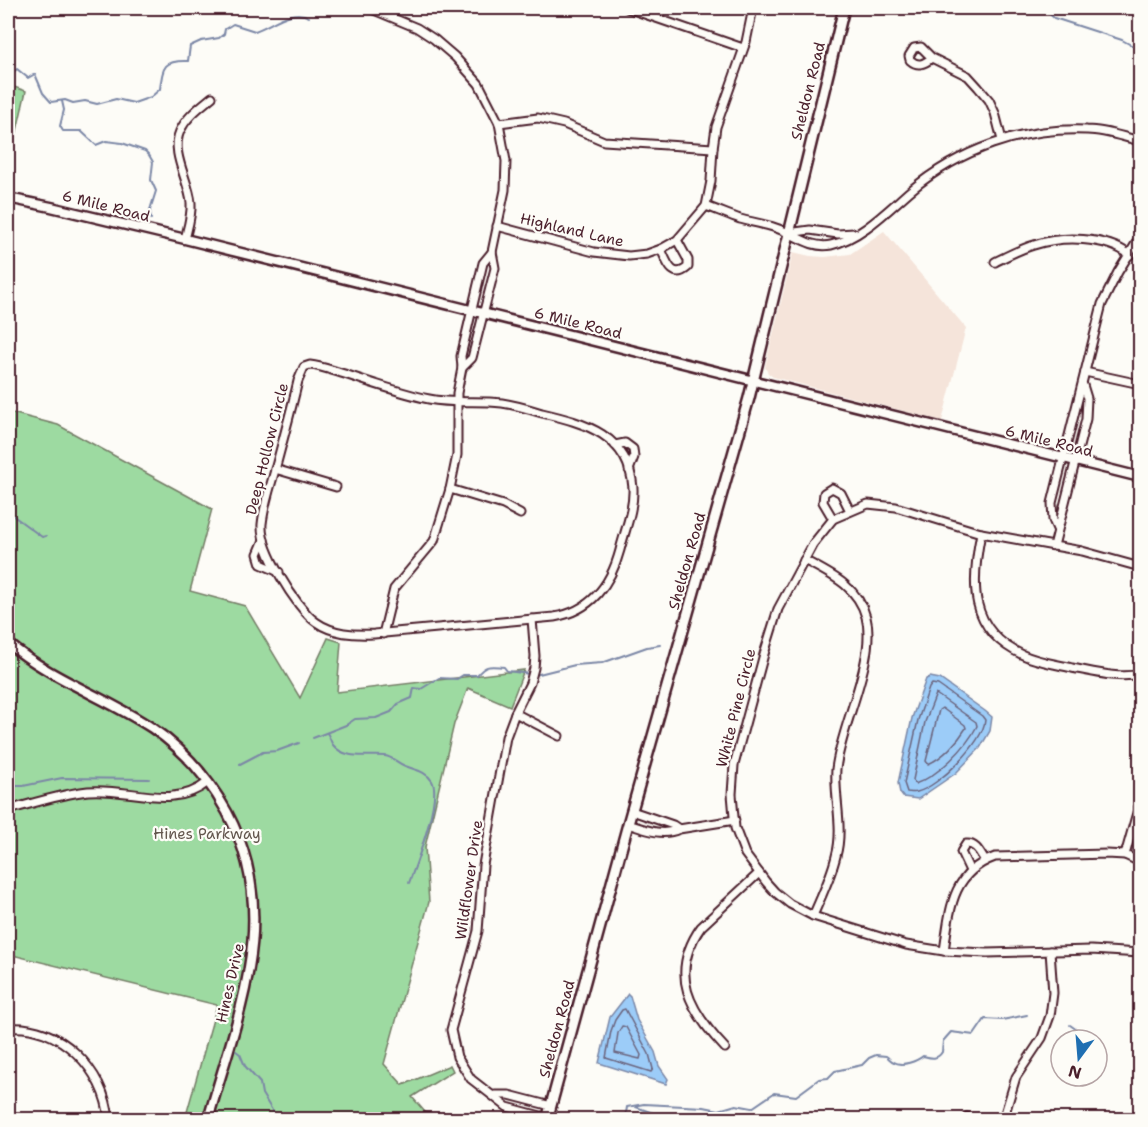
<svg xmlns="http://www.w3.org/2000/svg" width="1148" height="1127" font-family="'Shantell Sans',sans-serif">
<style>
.built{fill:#f5e4da}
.green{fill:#9ddaa1;stroke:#747c66;stroke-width:1.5}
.water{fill:#9cccf8;stroke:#7b87a6;stroke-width:1.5}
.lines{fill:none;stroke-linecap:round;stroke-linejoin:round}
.shore{stroke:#6b647d;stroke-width:1.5}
.stream{stroke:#7b87a6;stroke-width:2}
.minor-casing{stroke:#4a1f2b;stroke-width:11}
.tertiary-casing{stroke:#4a1f2b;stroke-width:13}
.secondary-casing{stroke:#4a1f2b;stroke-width:14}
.minor{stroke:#fdfcf7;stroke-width:7}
.tertiary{stroke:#fdfcf7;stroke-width:8}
.secondary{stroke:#fdfcf7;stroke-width:9}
.labels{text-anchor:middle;stroke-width:4.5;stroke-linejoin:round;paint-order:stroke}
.street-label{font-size:15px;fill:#4a1f2b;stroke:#fdfcf7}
.park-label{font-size:15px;fill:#63574e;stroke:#fdfcf7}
</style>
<rect width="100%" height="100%" fill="#fdfcf7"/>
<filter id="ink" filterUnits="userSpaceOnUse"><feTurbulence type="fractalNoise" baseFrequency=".0167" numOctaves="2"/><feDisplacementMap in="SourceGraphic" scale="12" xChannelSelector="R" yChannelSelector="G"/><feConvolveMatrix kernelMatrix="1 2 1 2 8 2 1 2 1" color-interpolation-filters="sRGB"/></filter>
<g filter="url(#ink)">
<polygon class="built" points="884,231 966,328 942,421 773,377 768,373 765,367 793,252 810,256 825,257 850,254"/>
<g class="green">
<polygon points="8,85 26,91 8,170"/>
<polygon points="8,412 58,425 212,509 190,591 245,606 300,698 328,638 341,642 337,692 524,670 510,706 468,688 454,724 425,847 429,902 384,1064 403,1085 450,1065 453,1071 412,1097 431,1119 185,1119 217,1005 8,954"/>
</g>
<g class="water">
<polygon points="930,677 940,679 985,711 992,717 990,731 980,748 956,773 918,799 903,797 900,793 898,783 912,718 926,679"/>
<polygon points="628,994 630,996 637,1020 655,1052 659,1066 668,1079 666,1084 599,1063 610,1017"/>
</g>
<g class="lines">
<g class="shore">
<path d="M932 684 938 685 982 716 985 720C984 742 938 787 917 792 915 793 909 792 907 792L904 783 918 720 929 688Z"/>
<path d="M936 694 976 722 977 726C966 748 938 776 915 784L913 780 925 722Z"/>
<path d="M942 708 965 725 966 728C958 741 943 758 928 764L926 761 939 710Z"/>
<polygon points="625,1009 649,1054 653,1069 651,1072 606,1058 611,1031 615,1020 622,1010"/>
<polygon points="622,1026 626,1027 641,1055 640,1059 615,1053 618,1033"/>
</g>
<g class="stream">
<polyline points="1043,8 1054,18 1122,40 1140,50"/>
<path d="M8 76 17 69 28 78 35 74 43 93 51 102 65 100 73 103 85 101 97 104 116 99 134 103 151 97 160 89C163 67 163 60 188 61L190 46 201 41 219 38 224 34 225 29 233 24 255 31C271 26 292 7 309 17"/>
<polyline points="62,101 64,110 60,126 63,131 81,131 96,145 106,141 122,143 145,151 149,155 153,162 151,180 156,191 150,210 151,219"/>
<polyline points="8,512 42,537 46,536"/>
<polyline points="535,675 575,665 602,663 647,647 660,645"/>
<path d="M327 733C330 737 330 741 333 745 346 761 368 754 385 756 393 757 397 763 405 766 415 770 426 771 432 781 442 798 416 864 409 883"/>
<path d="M313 738 346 725 355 719 376 718 391 712 398 704 412 698 414 688 421 689 439 678 457 679 463 675H477C487 664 489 666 504 667L507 671 530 674"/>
<polyline points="240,764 263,752 277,751 299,743"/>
<polyline points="8,786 23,786 62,778 149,779"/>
<polyline points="1070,1025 1077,1030 1085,1040"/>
<polyline points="1097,1050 1100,1054"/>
<polyline points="236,1051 240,1054 245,1066 260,1083 262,1094 275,1115 281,1120"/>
<polyline points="636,1107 673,1120"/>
<path d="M625 1120 627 1107 644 1104 704 1107 719 1110 736 1105 752 1108 774 1093 796 1096 819 1079 828 1078 835 1071 862 1065 869 1058 876 1055 886 1056C889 1058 891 1061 894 1062 902 1067 917 1061 923 1056 931 1058 937 1060 942 1052L943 1041 951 1032 974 1035 985 1019 1002 1020 1027 1015"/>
</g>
<defs>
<g id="minor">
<polyline points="369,8 417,28 434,39 455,57 479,84 499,123 506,161 505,190 492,252 495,268 472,358 462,368"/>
<polyline points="627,8 743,48"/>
<path d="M932 58C924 64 918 67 910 60L909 56 914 48 921 47 932 58 968 76 978 87 989 100 995 113 1002 140"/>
<polyline points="499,123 538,118 564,124 604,141 713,148"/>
<path d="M706 206C717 210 729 215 740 219 752 222 764 224 776 228 795 234 810 249 831 245 860 239 888 210 910 191 959 150 1022 127 1087 130 1105 130 1123 137 1140 141"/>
<polyline points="497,226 594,252 629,256 647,254 661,249 677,240 706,206 711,181 713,148 716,127 746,42 753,8"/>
<polyline points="788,233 810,230 838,234 854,233"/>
<path d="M185 239C188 227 192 215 191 203 189 180 170 153 180 131 187 116 200 107 212 97"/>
<path d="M661 249C667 262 672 281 688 267V260L677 240"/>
<path d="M995 262C1007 256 1020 249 1034 245 1062 236 1105 236 1130 255"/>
<path d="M310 365C321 366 331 370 341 373 370 382 400 393 429 399 453 404 478 400 502 403 516 405 529 409 542 413 585 423 629 435 633 488 634 509 625 530 620 550 611 584 591 611 554 617L374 634C354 635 333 634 316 622 296 608 260 549 262 524 264 505 270 488 275 470 283 440 291 411 298 381L304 367Z"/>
<polyline points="1085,372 1140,384"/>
<polyline points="615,445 625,443 633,449 634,457 629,470"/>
<polyline points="275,469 336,487"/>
<polyline points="450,489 503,505 520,514"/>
<polyline points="833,519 823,502 824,493 832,488 841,493 850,511"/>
<polyline points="1057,529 1053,520 1052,503 1102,304 1118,272 1140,237"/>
<path d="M981 533C971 583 968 630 1023 655 1038 662 1056 664 1072 668 1094 672 1118 679 1140 674"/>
<polyline points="264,540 258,554 261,564 279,572"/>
<polyline points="1054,546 1086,419 1087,398 1083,385"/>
<path d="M804 560C830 574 858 586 866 617 877 659 841 725 836 769 834 798 844 828 836 856 831 877 821 897 813 916"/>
<polyline points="1140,567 1082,551 981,533 896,507 868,504 833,519 813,544 778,609 764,654 734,765 732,794 735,828 745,854 766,882 775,892 790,904 813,916 906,945 944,951 987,953 1091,950 1140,953"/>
<polyline points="532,619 535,656 534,668 530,683 515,713 506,737 483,865 478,931 451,1030 457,1057 471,1079 507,1107 548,1118"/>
<polyline points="383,634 394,589 434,541 450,489 457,455 457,393 462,368 461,356 483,263 492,252"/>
<polyline points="515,713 559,736"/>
<path d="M8 810C34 803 61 794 88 791 129 787 173 811 208 782"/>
<polyline points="632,811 673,825 679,829"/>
<path d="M628 824C644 829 662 837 679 829L735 820"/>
<polyline points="1125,855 1140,802"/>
<path d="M970 871 961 852 966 844C976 843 980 853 985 861"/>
<path d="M944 951C950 910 951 873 995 857L1107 854 1125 855 1140 862"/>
<path d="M8 1028C59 1023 105 1070 109 1120"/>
<path d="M725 1048C690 1011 668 974 701 927L759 873"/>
<polyline points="495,1095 509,1095 551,1106"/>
<polyline points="967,1117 970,1120"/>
<polyline points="1003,1120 1016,1077 1042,1038 1050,1016 1053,993 1050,951"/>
</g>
<g id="tertiary">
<polyline points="8,198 51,207 185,239 1140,477"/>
<path d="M8 643C51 679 105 697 152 728 183 749 209 779 227 812 283 916 237 1015 208 1120"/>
</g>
<polyline id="secondary" points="547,1120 628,824 749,398 844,8"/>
</defs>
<use href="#minor" class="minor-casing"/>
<use href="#tertiary" class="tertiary-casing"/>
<use href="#secondary" class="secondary-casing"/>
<use href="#minor" class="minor"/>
<use href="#tertiary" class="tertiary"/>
<use href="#secondary" class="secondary"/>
</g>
</g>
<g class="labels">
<g class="street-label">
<text transform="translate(808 91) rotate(-76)" y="5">Sheldon Road</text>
<text transform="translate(106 206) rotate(14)" y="5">6 Mile Road</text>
<text transform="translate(572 230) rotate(13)" y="5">Highland Lane</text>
<text transform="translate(578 323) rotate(14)" y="5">6 Mile Road</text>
<text transform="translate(1049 441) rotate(14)" y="5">6 Mile Road</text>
<text transform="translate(267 449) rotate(-76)" y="5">Deep Hollow Circle</text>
<text transform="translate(687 561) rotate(-74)" y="5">Sheldon Road</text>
<text transform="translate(736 708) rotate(-76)" y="5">White Pine Circle</text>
<text transform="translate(469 880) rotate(-82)" y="5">Wildflower Drive</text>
<text transform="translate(230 983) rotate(-77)" y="5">Hines Drive</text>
<text transform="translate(557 1029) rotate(-75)" y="5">Sheldon Road</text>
</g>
<g class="park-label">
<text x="207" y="839">Hines Parkway</text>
</g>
</g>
<rect width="1148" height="1127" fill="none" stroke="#fdfcf7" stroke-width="30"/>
<rect x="15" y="15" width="1118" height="1097" fill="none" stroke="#4a1f2b" stroke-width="2" filter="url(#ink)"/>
<g transform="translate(1079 1058) rotate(196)"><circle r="28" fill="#fdfcf7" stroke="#b5a4a5" stroke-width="1.5"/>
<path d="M0-4.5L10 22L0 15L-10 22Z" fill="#1f6fb2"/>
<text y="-9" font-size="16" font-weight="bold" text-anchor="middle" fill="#4a1f2b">N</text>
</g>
</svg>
